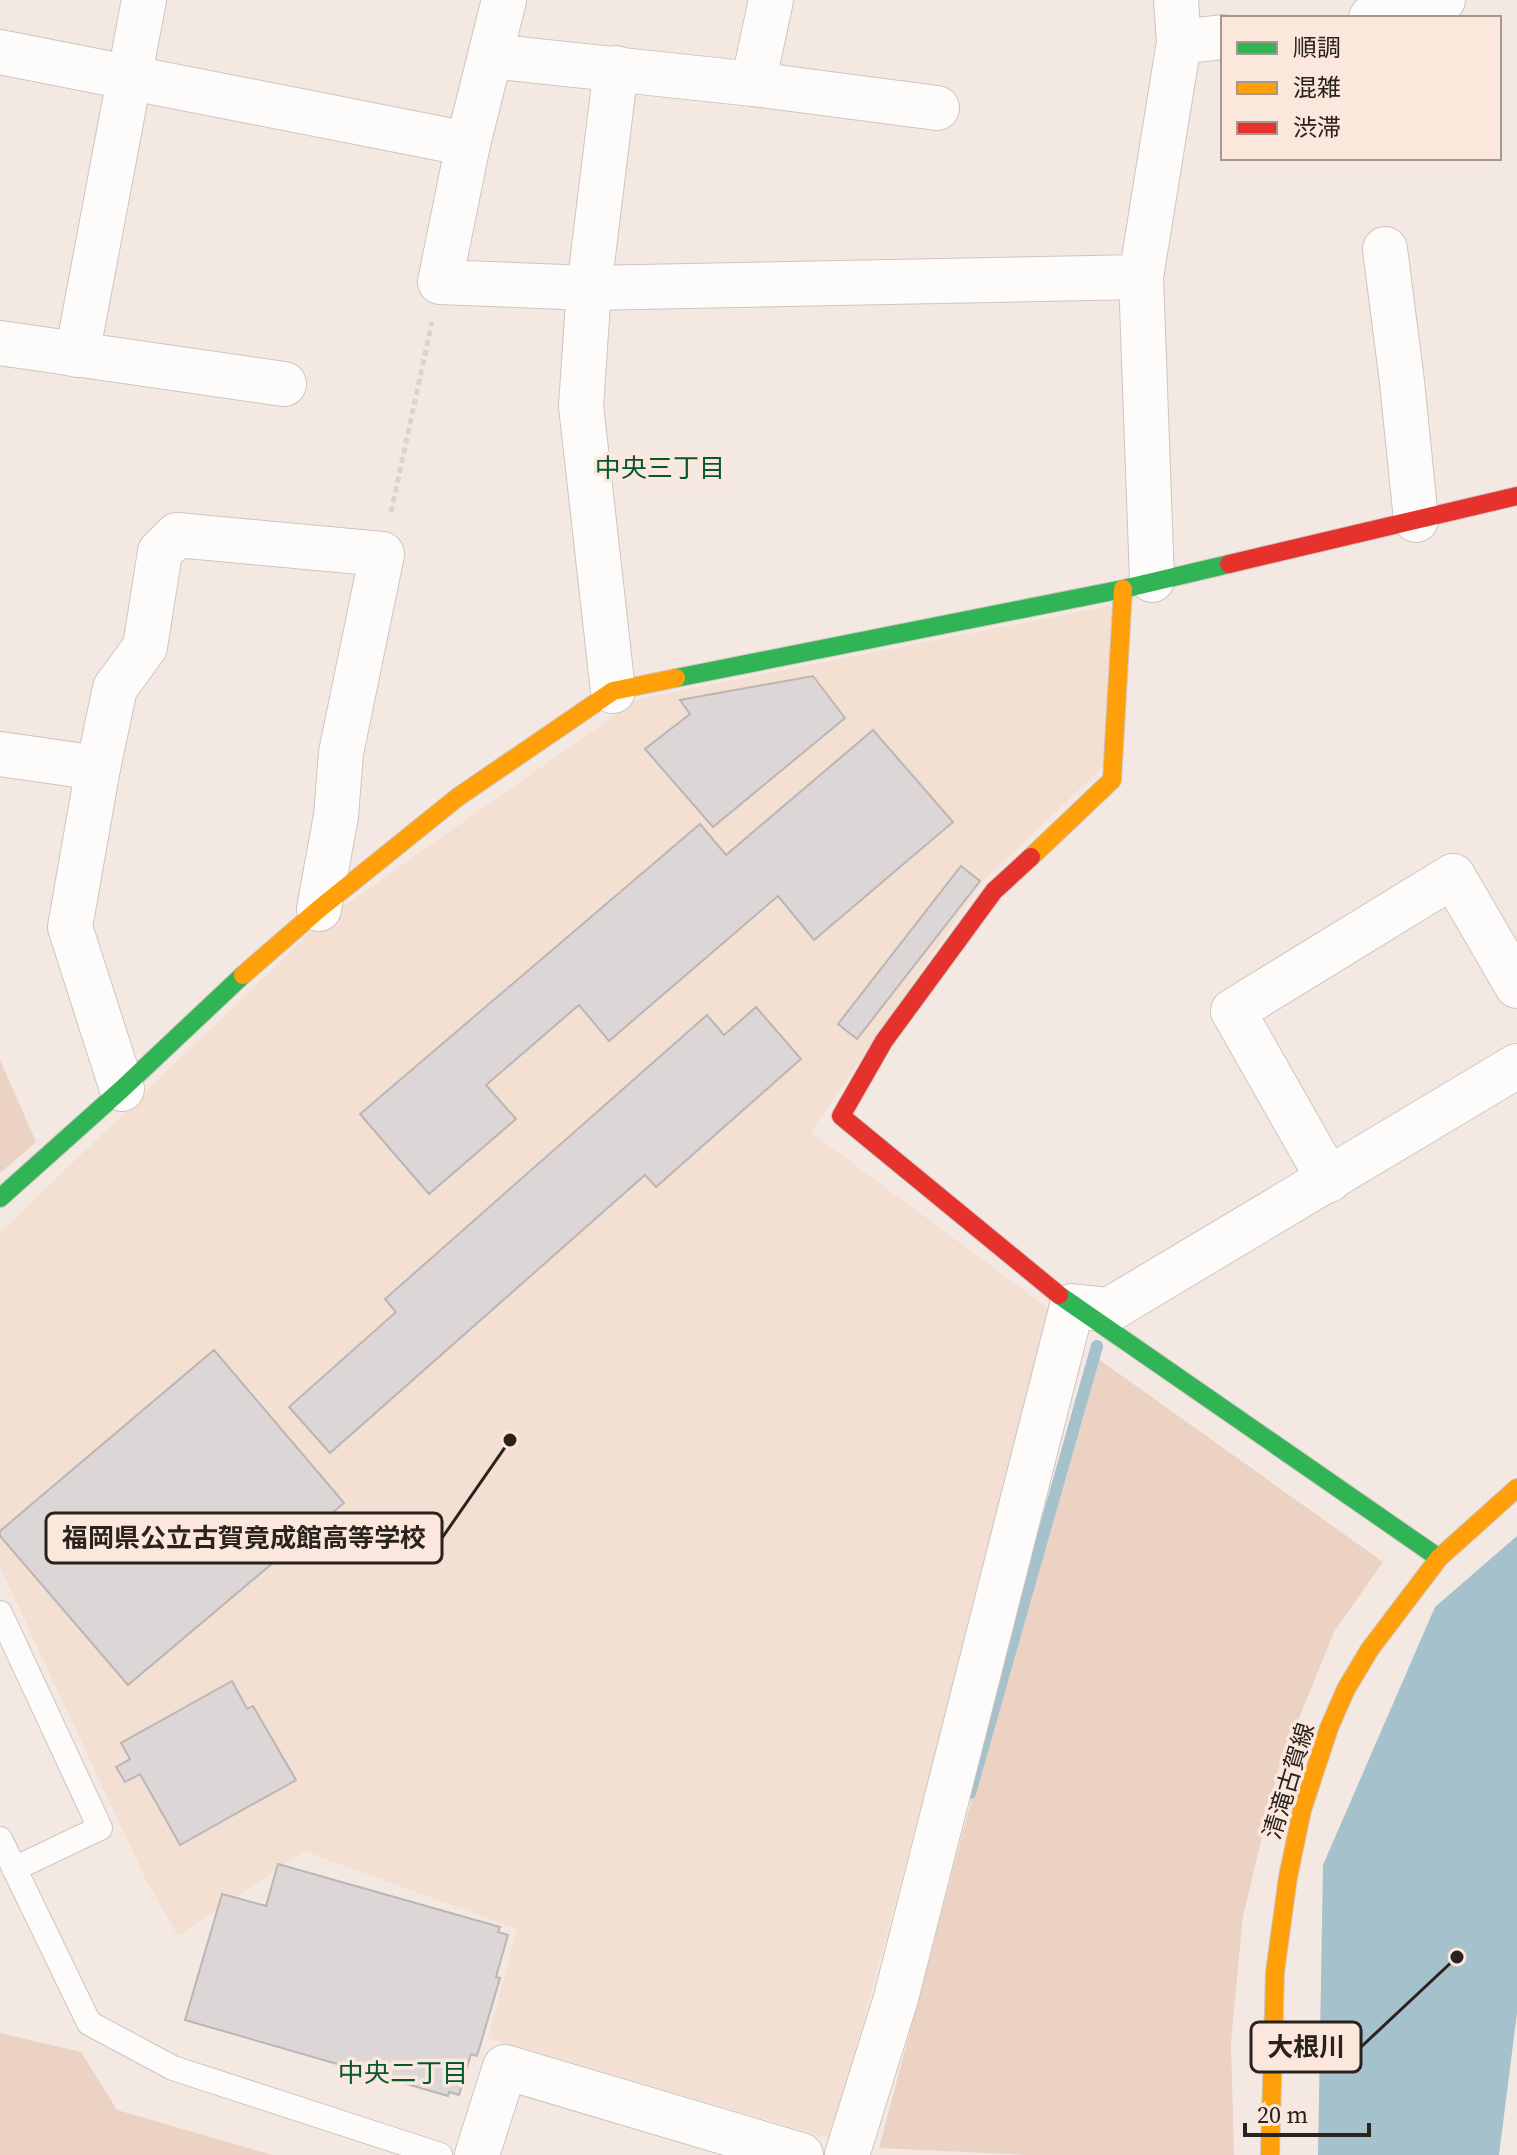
<svg xmlns="http://www.w3.org/2000/svg" width="1517" height="2155" font-family="'Source Serif 4','Noto Sans JP',serif">
<style>
.built{fill:#f3e0d2}
.green{fill:#ebd2c2}
.water{fill:#a5c1cc}
.lines{fill:none;stroke-linecap:round;stroke-linejoin:round}
.stream{stroke:#a5c1cc;stroke-width:12}
.building{fill:#ddd6d7;stroke:#bbb5b4;stroke-width:2}
.lane-casing{stroke:#cdc5bf;stroke-width:26}
.street-casing{stroke:#cdc5bf;stroke-width:46}
.fast-casing{stroke:#cdc5bf;stroke-width:20}
.slow-casing{stroke:#cdc5bf;stroke-width:20}
.jam-casing{stroke:#cdc5bf;stroke-width:20}
.path{stroke:#d7d4d2;stroke-width:5;stroke-dasharray:6 4;stroke-linecap:butt}
.lane{stroke:#fdfcfb;stroke-width:24}
.street{stroke:#fdfcfb;stroke-width:44}
.fast{stroke:#30b455;stroke-width:18}
.slow{stroke:#ff9f0a;stroke-width:18}
.jam{stroke:#e5322d;stroke-width:18}
.labels{text-anchor:middle;stroke-width:7;stroke-linejoin:round;paint-order:stroke}
.street-label{font-size:24px;fill:#29221d;stroke:#fbe7db}
.neighbourhood-label{font-size:26px;fill:#02582f;stroke:#fbe7db}
.leader{fill:none;stroke:#29221d;stroke-width:3}
.callout-dot{fill:#29221d;stroke:#fbe7db;stroke-width:3}
.callout{fill:#fbe7db;stroke:#29221d;stroke-width:3}
.callout-label{font-size:26px;text-anchor:middle;font-weight:bold;fill:#29221d}
</style>
<rect width="100%" height="100%" fill="#f4e9e2"/>
<polygon class="built" points="1118,604 1103,767 983,881 811,1132 1053,1312 832,2139 488,2038 517,1929 304,1851 178,1936 147,1882 0,1567 0,1233 321,922 638,699"/>
<g class="green">
<polygon points="0,1060 36,1142 0,1173"/>
<polygon points="1090,1353 1383,1562 1335,1630 1279,1767 1243,1916 1231,2042 1234,2155 1028,2155 879,2148"/>
<polygon points="0,2033 81,2052 117,2110 272,2155 0,2155"/>
</g>
<polygon class="water" points="1517,1536 1517,2013 1499,2155 1318,2155 1323,1865 1435,1607"/>
<g class="lines">
<polyline class="stream" points="970,1793 1097,1346"/>
</g>
<g class="building">
<polygon points="813,676 845,718 713,827 645,749 690,714 680,700"/>
<polygon points="873,730 953,822 814,940 778,896 609,1041 579,1005 486,1085 516,1119 429,1194 360,1114 700,824 726,855"/>
<polygon points="961,866 980,881 857,1039 838,1024"/>
<polygon points="756,1007 801,1059 656,1187 645,1175 330,1453 289,1407 396,1312 385,1299 707,1015 724,1035"/>
<polygon points="214,1350 344,1503 128,1685 0,1536 0,1531"/>
<polygon points="232,1681 247,1709 253,1706 296,1780 180,1845 140,1774 125,1782 116,1767 130,1759 121,1743"/>
<polygon points="278,1864 500,1927 498,1932 508,1935 496,1977 500,1978 477,2056 471,2054 459,2095 449,2092 448,2096 185,2020 222,1894 266,1906"/>
</g>
<g class="lines">
<defs>
<g id="lane">
<polyline points="0,1613 100,1828 14,1869"/>
<polyline points="0,1839 89,2023 173,2068 440,2155"/>
</g>
<g id="street">
<polyline points="504,0 468,144 440,282 589,288 1141,277"/>
<polyline points="1371,18 1443,0"/>
<polyline points="1179,42 1223,37"/>
<polyline points="0,52 468,144"/>
<polyline points="491,56 753,84 771,0"/>
<polyline points="753,84 937,108"/>
<polyline points="1385,249 1402,382 1416,520"/>
<polyline points="0,343 284,384"/>
<polyline points="77,355 144,0"/>
<polyline points="1152,580 1141,277 1179,42 1176,0"/>
<polyline points="613,691 581,406 589,288 616,68"/>
<polyline points="0,754 98,768"/>
<polyline points="122,1089 70,927 98,768 115,688 145,647 160,552 177,535 382,554 341,753 336,816 319,909"/>
<polyline points="1329,1180 1233,1011 1453,876 1517,986"/>
<polyline points="477,2155 505,2067 801,2155"/>
<polyline points="847,2155 896,1998 1072,1306 1109,1310 1517,1066"/>
</g>
<g id="fast">
<polyline points="676,678 1123,589 1229,564"/>
<polyline points="0,1198 122,1089 243,975"/>
<polyline points="1059,1295 1439,1558"/>
</g>
<g id="slow">
<polyline points="1031,857 1112,780 1123,589"/>
<polyline points="243,975 319,909 458,797 613,691 676,678"/>
<polyline points="1270,2155 1275,1972 1288,1877 1302,1810 1329,1728 1346,1689 1370,1649 1439,1558 1517,1488"/>
</g>
<g id="jam">
<polyline points="1229,564 1517,496"/>
<polyline points="1031,857 994,891 884,1041 841,1116 1059,1295"/>
</g>
</defs>
<use href="#lane" class="lane-casing"/>
<use href="#street" class="street-casing"/>
<use href="#fast" class="fast-casing"/>
<use href="#slow" class="slow-casing"/>
<use href="#jam" class="jam-casing"/>
<polyline class="path" points="391,512 432,322"/>
<use href="#lane" class="lane"/>
<use href="#street" class="street"/>
<use href="#fast" class="fast"/>
<use href="#slow" class="slow"/>
<use href="#jam" class="jam"/>
</g>
<g class="labels">
<g class="street-label">
<text transform="translate(1289 1781) rotate(-73)" y="8">清滝古賀線</text>
</g>
<g class="neighbourhood-label">
<text x="660" y="477">中央三丁目</text>
<text x="403" y="2082">中央二丁目</text>
</g>
</g>
<path class="leader" d="M510 1440L442 1538M1457 1957L1361 2047"/>
<g class="callout-dot">
<circle cx="510" cy="1440" r="8"/>
<circle cx="1457" cy="1957" r="8"/>
</g>
<g class="callout">
<rect x="46" y="1513" width="396" height="50" rx="8"/>
<rect x="1251" y="2022" width="110" height="50" rx="8"/>
</g>
<g class="callout-label">
<text x="244" y="1547">福岡県公立古賀竟成館高等学校</text>
<text x="1306" y="2056">大根川</text>
</g>
<rect x="1221" y="16" width="280" height="144" fill="#fbe7db" stroke="#a7988f" stroke-width="2"/>
<rect x="1237" y="42" width="40" height="12" fill="#30b455" stroke="#a7988f" stroke-width="2"/>
<text x="1293" y="56" font-size="24" fill="#29221d">順調</text>
<rect x="1237" y="82" width="40" height="12" fill="#ff9f0a" stroke="#a7988f" stroke-width="2"/>
<text x="1293" y="96" font-size="24" fill="#29221d">混雑</text>
<rect x="1237" y="122" width="40" height="12" fill="#e5322d" stroke="#a7988f" stroke-width="2"/>
<text x="1293" y="136" font-size="24" fill="#29221d">渋滞</text>
<path d="M1245 2123v12h124v-12" fill="none" stroke="#29221d" stroke-width="4"/>
<text x="1257" y="2123" font-size="24" fill="#29221d" stroke="#fbe7db" stroke-width="6" paint-order="stroke">20 m</text>
</svg>
